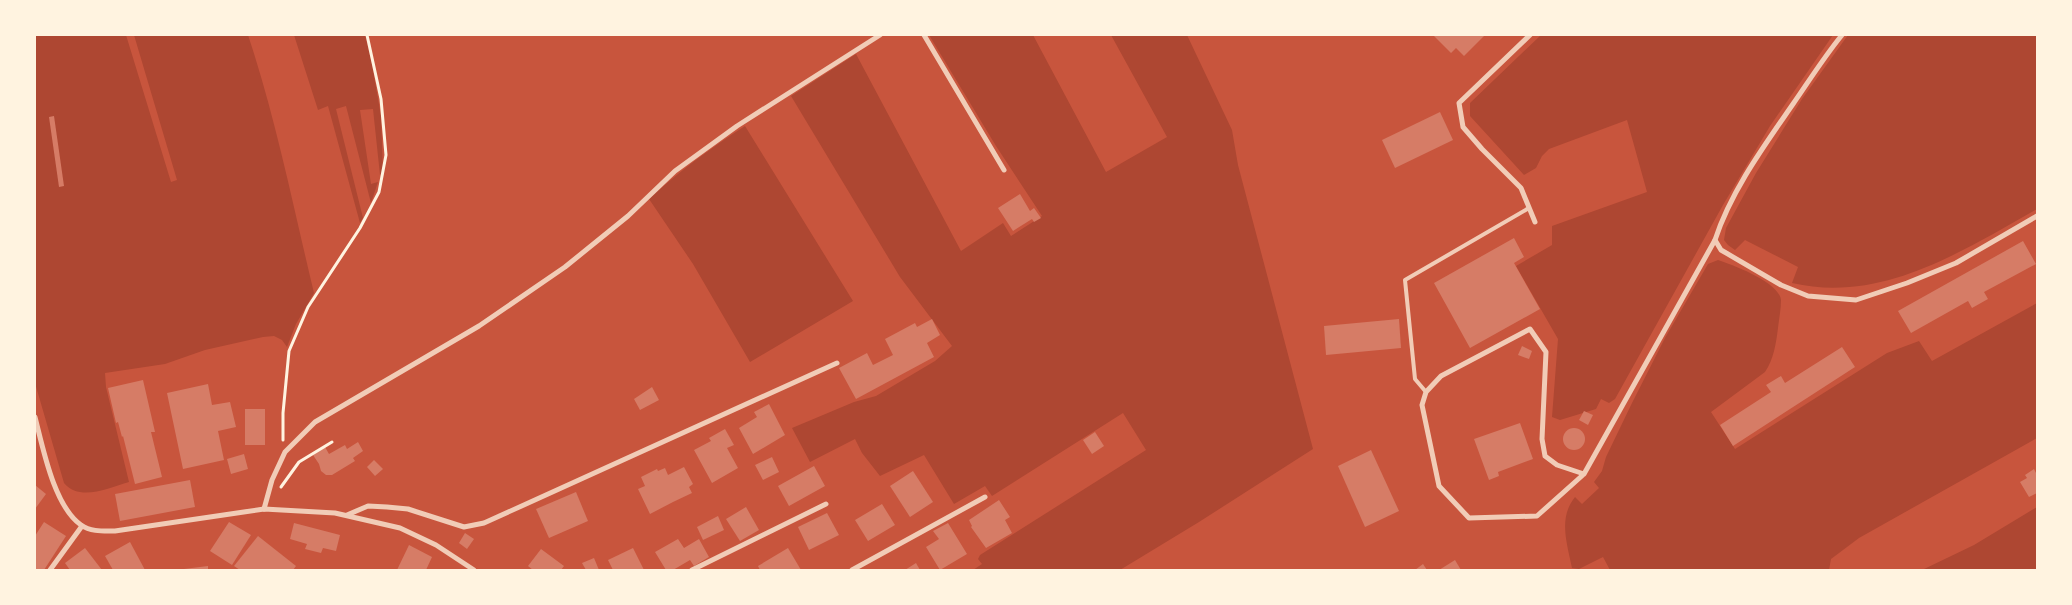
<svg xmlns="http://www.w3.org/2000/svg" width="2072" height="605" font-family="'DejaVu Sans',sans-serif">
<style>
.green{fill:#ae4732}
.building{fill:#d67c66}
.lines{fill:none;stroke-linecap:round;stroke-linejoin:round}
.path{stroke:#fff3e0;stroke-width:3}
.service{stroke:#f1ccb7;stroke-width:4}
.minor{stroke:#f1ccb7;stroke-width:5}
</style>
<rect width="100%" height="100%" fill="#c8553d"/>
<g class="green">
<path d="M35 35H126L171 182 177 180 134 35H248C276 119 293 206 314 293L296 324 287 347 282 340 274 336 263 337 205 350 165 364 105 373 106 387 129 482C108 488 80 502 64 483L35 383Z"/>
<polygon points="294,35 365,35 372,64 381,116 383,173 380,175 373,109 360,110 371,184 378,182 371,203 346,106 336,109 363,218 360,223 328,106 318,110"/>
<polygon points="929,35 1033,35 1106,172 1167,137 1111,35 1187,35 1232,130 1238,165 1313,449 1199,522 1120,570 973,570 982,564 978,559 980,555 1146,450 1123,413 992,496 985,486 954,504 924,455 880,476 862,453 855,439 810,462 792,428 854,402 876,396 935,361 952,346 900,277 791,96 856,54 961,251 1003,223 1011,236 1042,216 996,146"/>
<polygon points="1541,35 1833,35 1770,126 1723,205 1615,399 1609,403 1601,399 1596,409 1560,420 1552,417 1558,339 1516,266 1552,245 1552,226 1647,192 1627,120 1549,149 1542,156 1536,168 1524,175 1470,116 1470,103"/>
<path d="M1848 35H2037V209C1962 251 1882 304 1792 283L1798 267 1745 240 1735 250 1728 245 1724 240 1726 228 1756 173 1802 99Z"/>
<path d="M745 126 853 301 750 362 693 264 649 199C679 171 711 148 745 126Z"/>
<path d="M1718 260C1733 265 1779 282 1781 300 1781 309 1779 319 1778 328 1776 343 1774 359 1765 372L1711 412 1735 449 1887 353 1919 341 1932 361 2037 303V438L1859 538 1831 559 1829 570H1610L1603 557 1579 569 1572 568C1567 543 1558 518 1575 497L1582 504 1599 488 1594 482 1602 471 1606 457 1632 403 1665 338 1708 264Z"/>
<polygon points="2037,507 2037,570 1922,570 1974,545"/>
</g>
<g class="building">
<polygon points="1433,35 1485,35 1464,56 1456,48 1451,53"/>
<polygon points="1440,112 1453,140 1395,168 1382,140"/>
<polygon points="54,116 64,186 59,187 49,117"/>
<polygon points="1020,194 1030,211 1034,208 1041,218 1034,222 1032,219 1013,231 998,208"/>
<polygon points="1514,238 1524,257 1514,263 1540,309 1470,348 1434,283"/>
<polygon points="2023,241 2036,264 1984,292 1988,299 1972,308 1968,301 1911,333 1898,311"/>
<polygon points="932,319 940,335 927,343 934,357 856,399 839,368 867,353 873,365 893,355 885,339 915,323 917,327"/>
<polygon points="1399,319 1401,348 1326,355 1324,326"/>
<polygon points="1522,346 1532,351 1529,359 1518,355"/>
<polygon points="1842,347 1855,367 1733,446 1720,425 1771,392 1766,385 1781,376 1785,383"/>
<polygon points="143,380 155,432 151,432 162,477 135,484 123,436 122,437 118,422 116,423 108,388"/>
<polygon points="208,384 212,405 230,402 236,427 218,431 224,460 183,469 167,393"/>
<polygon points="652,387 659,400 640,410 634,399"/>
<polygon points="769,404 785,435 753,454 739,428 757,417 754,412"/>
<rect x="245" y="409" width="20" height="36"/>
<polygon points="1584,411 1593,415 1588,425 1579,420"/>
<polygon points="1520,423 1533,459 1498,472 1499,476 1489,480 1474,439"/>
<circle cx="1574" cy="439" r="11"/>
<polygon points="725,429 734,445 727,448 738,468 712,483 694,450 711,441 709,438"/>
<polygon points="1095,432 1104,446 1092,454 1083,440"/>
<polygon points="358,442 363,451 353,458 355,461 332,475 326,475 321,471 319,464 313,455 325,447 329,454 345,445 347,449"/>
<polygon points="1371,450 1399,511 1365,527 1338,466"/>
<polygon points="244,454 248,469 231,474 227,459"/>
<polygon points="772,457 779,472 763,480 755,465"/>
<polygon points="374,460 383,469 375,476 367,467"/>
<polygon points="814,466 825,486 789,506 778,486"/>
<polygon points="684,467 693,484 689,487 692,493 673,502 650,514 638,489 645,486 641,477 657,469 658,471 665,468 668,475"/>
<polygon points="2034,469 2037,475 2037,493 2029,497 2020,482 2027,478 2025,475"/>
<polygon points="913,471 933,502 910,517 890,486"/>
<polygon points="190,480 195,507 120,521 115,494"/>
<polygon points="35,485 46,494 35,509"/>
<polygon points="576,492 588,521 549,538 536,509"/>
<polygon points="999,500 1010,517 1005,520 1012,533 986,548 971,527 972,526 969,520"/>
<polygon points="882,504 895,525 868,541 855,520"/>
<polygon points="746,507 759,530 740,541 726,519"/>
<polygon points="827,513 839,535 809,550 798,527"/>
<polygon points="718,516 724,530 703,540 697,527"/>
<polygon points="44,522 66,536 44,570 35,570 35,536"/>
<polygon points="229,522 251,535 232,565 210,551"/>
<polygon points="294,523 340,535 336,551 323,548 321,553 305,549 307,544 290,539"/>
<polygon points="948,523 967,554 940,570 926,547 939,539 933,531"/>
<polygon points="465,533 474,539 467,549 459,543"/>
<polygon points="258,536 296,566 293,570 240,570 234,566"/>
<polygon points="678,539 684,548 699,539 709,557 694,566 690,560 673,570 666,570 655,552"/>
<polygon points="130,542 145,570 113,570 105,556"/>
<polygon points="409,545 432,557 426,570 397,570"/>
<polygon points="85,548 102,570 70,570 65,563"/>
<polygon points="633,548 644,570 613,570 608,560"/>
<polygon points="788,548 801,570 760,570 758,566"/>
<polygon points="541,549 564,566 561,570 533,570 528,566"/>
<polygon points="594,558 599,570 586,570 582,563"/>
<polygon points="1455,560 1461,570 1439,570"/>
<polygon points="916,563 920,570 905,570"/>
<polygon points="1423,564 1427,570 1415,570"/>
<polygon points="208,566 208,570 184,570 184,569"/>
</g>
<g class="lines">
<g class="path">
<polyline points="283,440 283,413 289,351 308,307 360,228 379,192 386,155 381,99 367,35"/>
<polyline points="281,487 299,462 332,442"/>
</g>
<polyline class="service" points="1426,392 1415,379 1405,280 1529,208"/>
<g class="minor">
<polyline points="924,35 1004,170"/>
<polyline points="1530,35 1459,103 1463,127 1482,149 1521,188 1535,222"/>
<path d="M1842 35C1824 57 1809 81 1793 104 1764 146 1731 191 1715 240L1721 250 1781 285 1808 296 1856 300 1907 283 1956 263 2037 216"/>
<path d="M35 417C43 448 54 506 81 525 91 532 103 531 115 531L264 509 335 513 400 528 436 545 474 570"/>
<polyline points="1584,474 1537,516 1469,518 1439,486 1422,405 1426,392 1441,376 1530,329 1546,352 1542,439 1545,456 1557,465 1584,474 1715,240"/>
<polyline points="264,509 272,480 285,452 315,422 479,326 565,267 628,216 675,171 737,126 880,35"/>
<polyline points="347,515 368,506 387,507 408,509 464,527 484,523 837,363"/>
<polyline points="50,570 82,526"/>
<polyline points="692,570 826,504"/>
<polyline points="852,570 985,497"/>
</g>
</g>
<rect width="2072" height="605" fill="none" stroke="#fff3e0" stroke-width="72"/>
</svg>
